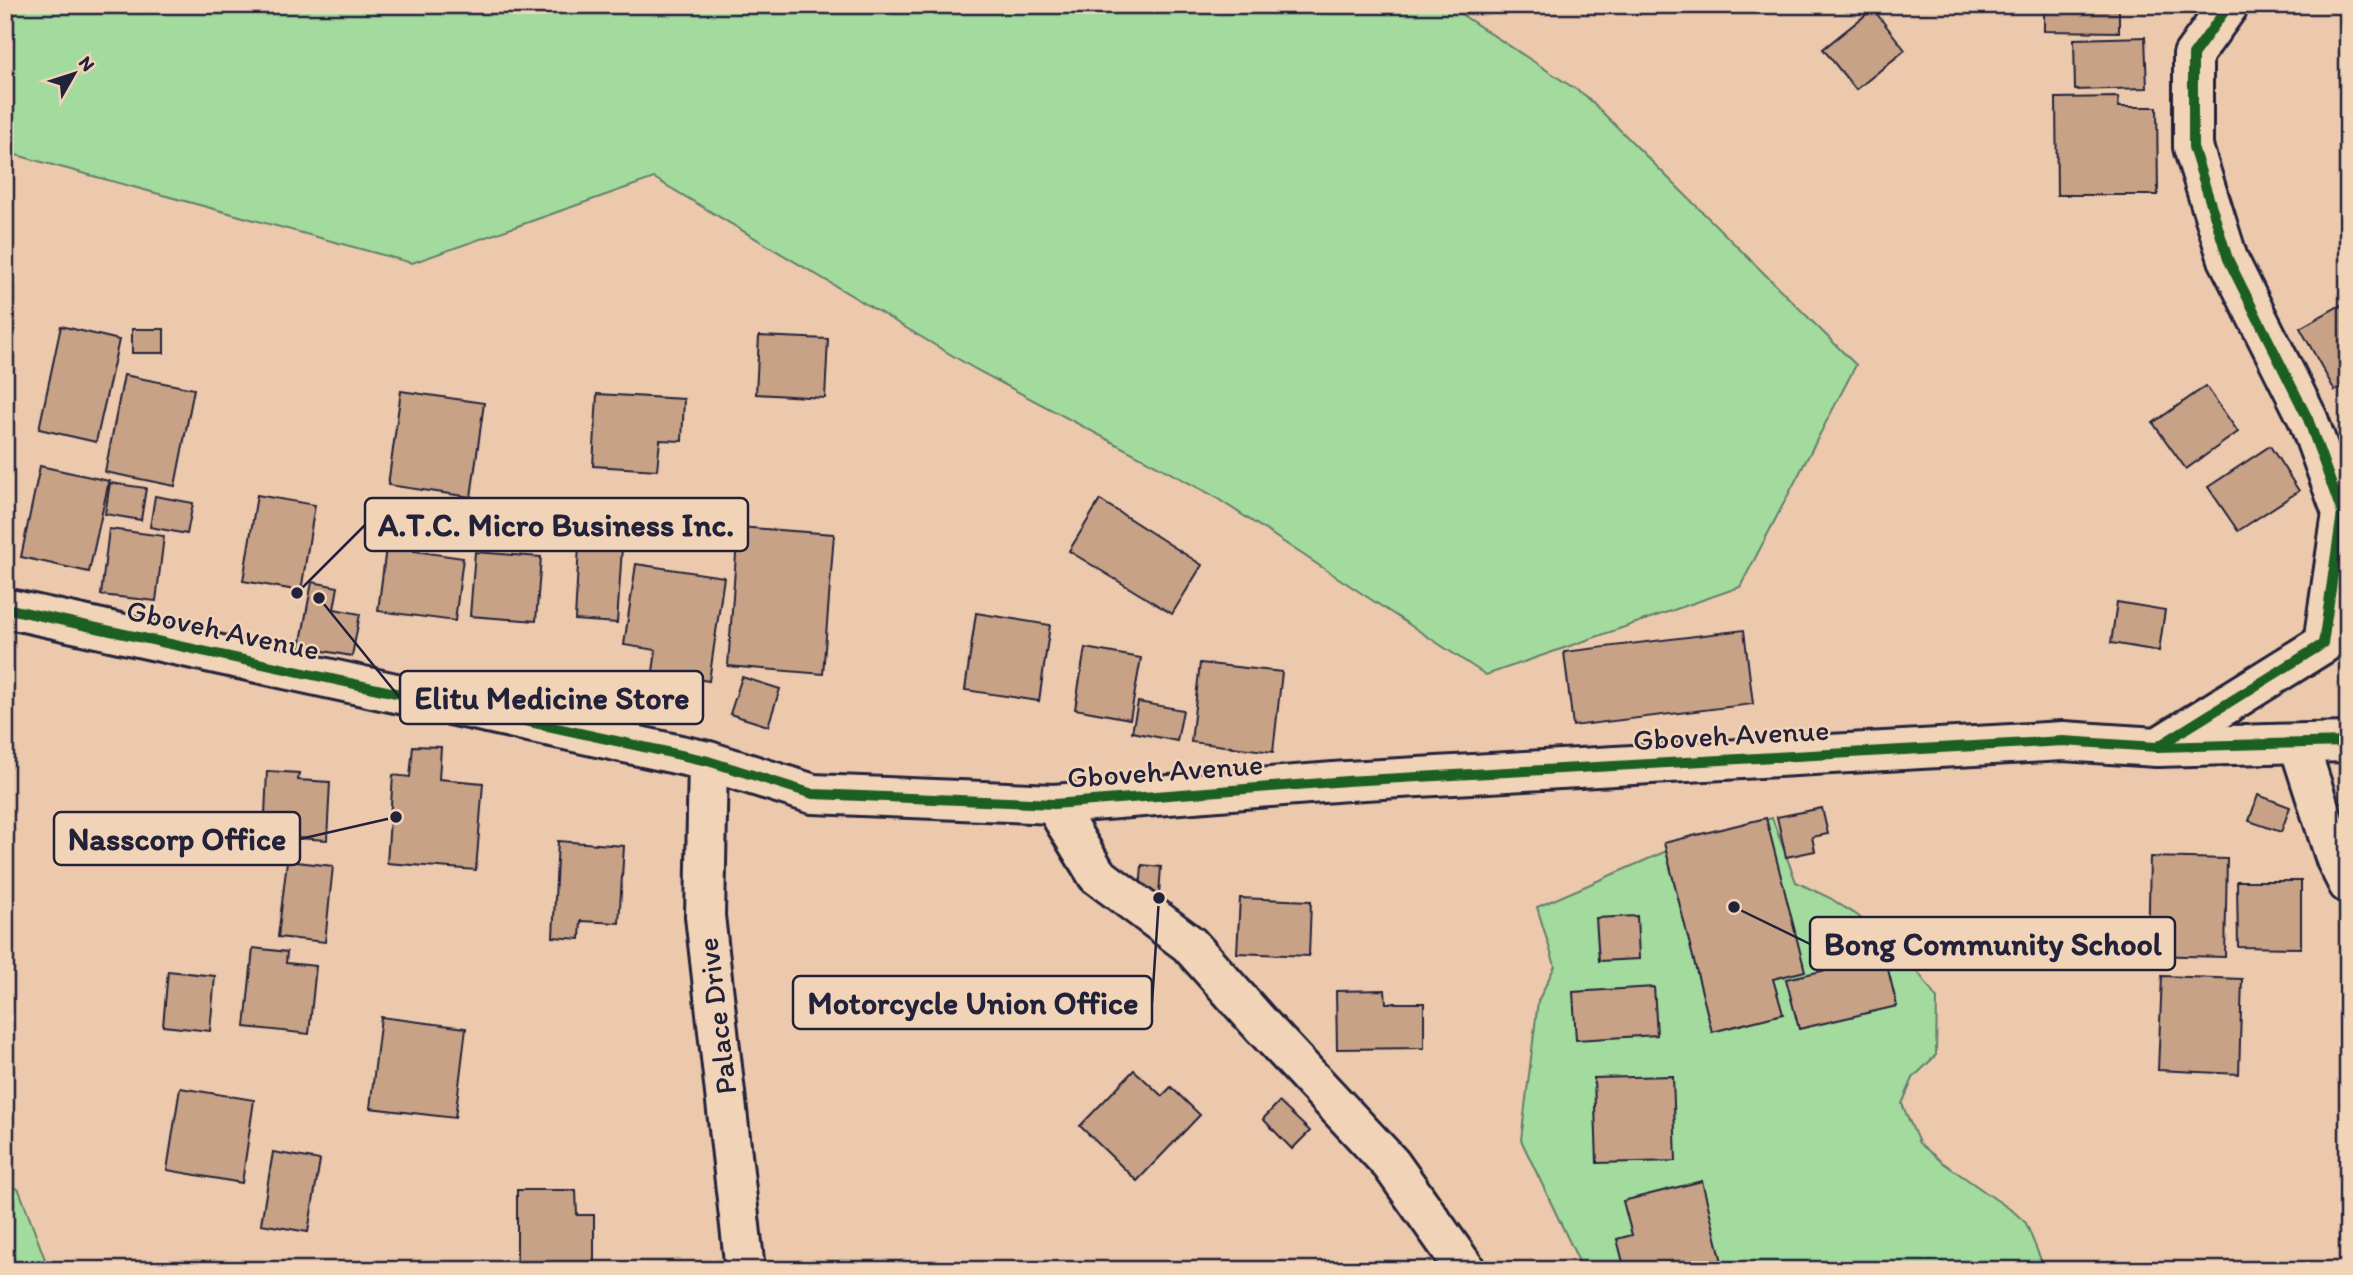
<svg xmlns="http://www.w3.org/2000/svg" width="2353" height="1275" font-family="Itim,sans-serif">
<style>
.green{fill:#a3da9d;stroke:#627e6c;stroke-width:2}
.building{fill:#c8a286;stroke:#22223b;stroke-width:2}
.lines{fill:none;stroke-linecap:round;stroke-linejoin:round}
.minor-casing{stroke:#22223b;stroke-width:44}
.minor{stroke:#f1d3b8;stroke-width:38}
.cycleway-casing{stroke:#f1d3b8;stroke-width:15}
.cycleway{stroke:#1b5e20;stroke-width:10}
.labels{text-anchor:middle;stroke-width:5;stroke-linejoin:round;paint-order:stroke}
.street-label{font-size:30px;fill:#22223b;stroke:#f1d3b8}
.leader{fill:none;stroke:#22223b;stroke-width:2.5}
.callout-dot{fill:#22223b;stroke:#f1d3b8;stroke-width:2.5}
.callout{fill:#f1d3b8;stroke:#22223b;stroke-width:2.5}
.callout-label{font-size:32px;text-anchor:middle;font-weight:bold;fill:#22223b}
</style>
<rect width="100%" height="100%" fill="#ecc9ac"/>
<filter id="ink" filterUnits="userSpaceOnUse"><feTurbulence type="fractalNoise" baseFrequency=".0143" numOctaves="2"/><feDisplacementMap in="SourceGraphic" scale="14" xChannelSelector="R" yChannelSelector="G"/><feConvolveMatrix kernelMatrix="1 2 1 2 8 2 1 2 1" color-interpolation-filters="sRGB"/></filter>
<g filter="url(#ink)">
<g class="green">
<polygon points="5,5 1447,5 1586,96 1856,365 1740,587 1486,675 1212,495 975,369 654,178 412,263 5,152"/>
<polygon points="1772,818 1796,882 1830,898 1897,942 1937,999 1936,1055 1913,1078 1902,1104 1919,1143 1942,1162 2014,1212 2026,1223 2045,1270 1583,1270 1521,1140 1538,1001 1555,966 1537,907 1669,850"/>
<polygon points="5,1182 19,1190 49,1270 5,1270"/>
</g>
<g class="building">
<polygon points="2044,5 2119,5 2119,32 2044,31"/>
<polygon points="1873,9 1905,50 1856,90 1823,49"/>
<polygon points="2145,37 2147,88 2075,90 2074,39"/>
<polygon points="2118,97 2119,107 2157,107 2158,195 2057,195 2056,98"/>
<polygon points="2348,301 2348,384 2335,391 2300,328"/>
<polygon points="61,326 119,340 96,442 39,429"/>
<rect x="132" y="329" width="32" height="24"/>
<polygon points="759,336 828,339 825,398 756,394"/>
<polygon points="124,375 194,389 175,486 105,472"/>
<polygon points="2206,386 2238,432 2186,469 2153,423"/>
<polygon points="401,391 484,403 471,497 388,485"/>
<polygon points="597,394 684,399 682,441 660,440 657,470 593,466"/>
<polygon points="2270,446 2299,491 2238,531 2208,487"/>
<polygon points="40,466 109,481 89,572 21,557"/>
<polygon points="110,483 146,488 141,520 105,514"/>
<polygon points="257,495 315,505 301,591 243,581"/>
<polygon points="155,496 193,503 187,534 150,527"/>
<polygon points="1100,500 1202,565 1172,614 1069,551"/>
<polygon points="738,527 834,534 823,674 728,666"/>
<polygon points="109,529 164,536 156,601 101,595"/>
<polygon points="388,532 416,536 414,551 463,558 455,621 378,611"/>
<polygon points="579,545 622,548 617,623 575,620"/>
<polygon points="475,552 541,557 536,621 470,616"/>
<polygon points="636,564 724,577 709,681 653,672 656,650 624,645"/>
<polygon points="312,582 338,587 334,609 360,614 352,656 300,647"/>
<polygon points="2117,602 2165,610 2159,651 2111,643"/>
<polygon points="976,613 1050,625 1039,701 965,690"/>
<polygon points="1744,630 1753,704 1573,726 1564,652"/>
<polygon points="1085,648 1141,658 1130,719 1075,709"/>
<polygon points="1200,663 1282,672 1273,752 1191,742"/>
<polygon points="608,671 634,673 631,700 606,698"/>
<polygon points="742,677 780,689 768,726 730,714"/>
<polygon points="1138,702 1183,710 1177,741 1132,732"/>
<polygon points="413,746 441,747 439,779 483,783 476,870 387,863 393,775 410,777"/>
<polygon points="267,771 299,773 298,780 330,782 327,840 264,836"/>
<polygon points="2258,795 2290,807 2281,832 2249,821"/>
<polygon points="1822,808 1828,834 1812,837 1815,851 1786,857 1777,817"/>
<polygon points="1766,818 1805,971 1773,979 1783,1014 1712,1032 1664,843"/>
<polygon points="558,841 624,846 619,923 581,921 580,939 553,937"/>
<polygon points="2150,857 2227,859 2225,957 2148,955"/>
<polygon points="287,861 333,866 325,942 278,937"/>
<polygon points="1142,865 1161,867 1159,894 1140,892"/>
<polygon points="2237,881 2301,881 2301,948 2238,947"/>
<polygon points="1240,898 1311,901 1309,956 1237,953"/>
<polygon points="1637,916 1639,959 1599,961 1596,918"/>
<polygon points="253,948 287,952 286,963 316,966 309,1034 245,1027"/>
<polygon points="1885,957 1897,1006 1799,1029 1786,979"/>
<polygon points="168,971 215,976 210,1031 163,1026"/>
<polygon points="2162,976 2242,979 2239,1074 2158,1070"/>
<polygon points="1654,987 1657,1035 1576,1040 1573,992"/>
<polygon points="1385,990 1386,1003 1424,1003 1424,1048 1337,1049 1336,991"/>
<polygon points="381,1017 466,1028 455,1118 370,1108"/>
<polygon points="1134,1070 1162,1096 1171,1087 1200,1115 1137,1181 1080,1126"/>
<polygon points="1673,1076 1676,1161 1597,1163 1594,1078"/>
<polygon points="180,1088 254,1100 242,1183 167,1170"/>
<polygon points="1279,1102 1310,1131 1292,1149 1263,1119"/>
<polygon points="273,1152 320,1160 308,1232 261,1224"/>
<polygon points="1702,1181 1722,1262 1690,1270 1625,1270 1617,1239 1632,1235 1623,1201"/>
<polygon points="517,1190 576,1190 577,1215 594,1215 594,1264 517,1263"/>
<polygon points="1372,1264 1374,1270 1353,1270"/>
</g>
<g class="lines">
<defs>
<g id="minor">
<polyline points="5,608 708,761 813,794 1054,804 1347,781 2063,741 2157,747 2348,742"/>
<polyline points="2299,745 2336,860 2348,884"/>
<polyline points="2158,747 2323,644 2342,513 2308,419 2228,259 2193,147 2193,55 2229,5"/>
<polyline points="708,761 705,916 745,1270"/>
<polyline points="1054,804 1097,875 1189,944 1263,1027 1391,1164 1466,1270"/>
</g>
</defs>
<use href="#minor" class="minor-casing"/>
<use href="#minor" class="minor"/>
<defs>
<g id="cycleway">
<polyline points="5,608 708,761 813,794 1054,804 1347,781 2063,741 2157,747 2348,742"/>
<polyline points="2157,747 2323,644 2342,513 2308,419 2228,259 2193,147 2193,55 2229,5"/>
</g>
</defs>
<use href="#cycleway" class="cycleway-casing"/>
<use href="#cycleway" class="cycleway"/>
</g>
</g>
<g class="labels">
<g class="street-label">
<text transform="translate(223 630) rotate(12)" y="10">Gboveh Avenue</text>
<text transform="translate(1731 735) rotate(-3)" y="10">Gboveh Avenue</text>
<text transform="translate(1165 771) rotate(-4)" y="10">Gboveh Avenue</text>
<text transform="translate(717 1016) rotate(-97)" y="10">Palace Drive</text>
</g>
</g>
<path class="leader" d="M297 593L365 525M319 598L400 698M396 817L300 839M1734 907L1810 944M1159 898L1152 1003"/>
<g class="callout-dot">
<circle cx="297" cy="593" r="7"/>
<circle cx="319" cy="598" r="7"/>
<circle cx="396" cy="817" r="7"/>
<circle cx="1734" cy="907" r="7"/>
<circle cx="1159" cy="898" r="7"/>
</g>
<g class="callout">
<rect x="365" y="498" width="383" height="53" rx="7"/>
<rect x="400" y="671" width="303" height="53" rx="7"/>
<rect x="54" y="812" width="246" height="53" rx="7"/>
<rect x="1810" y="917" width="365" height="53" rx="7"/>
<rect x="793" y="976" width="359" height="53" rx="7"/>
</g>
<g class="callout-label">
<text x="556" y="536">A.T.C. Micro Business Inc.</text>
<text x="552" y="709">Elitu Medicine Store</text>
<text x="177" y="850">Nasscorp Office</text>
<text x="1993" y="955">Bong Community School</text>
<text x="973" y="1014">Motorcycle Union Office</text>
</g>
<rect width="2353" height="1275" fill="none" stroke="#f1d3b8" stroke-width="28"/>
<rect x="14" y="14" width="2325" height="1247" fill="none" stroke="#22223b" stroke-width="2.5" filter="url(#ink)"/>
<g transform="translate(74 74) rotate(51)" stroke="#f1d3b8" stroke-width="5" paint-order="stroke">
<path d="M0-5L12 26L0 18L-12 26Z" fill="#22223b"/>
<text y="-10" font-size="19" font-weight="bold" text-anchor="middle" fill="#22223b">N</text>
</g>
</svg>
